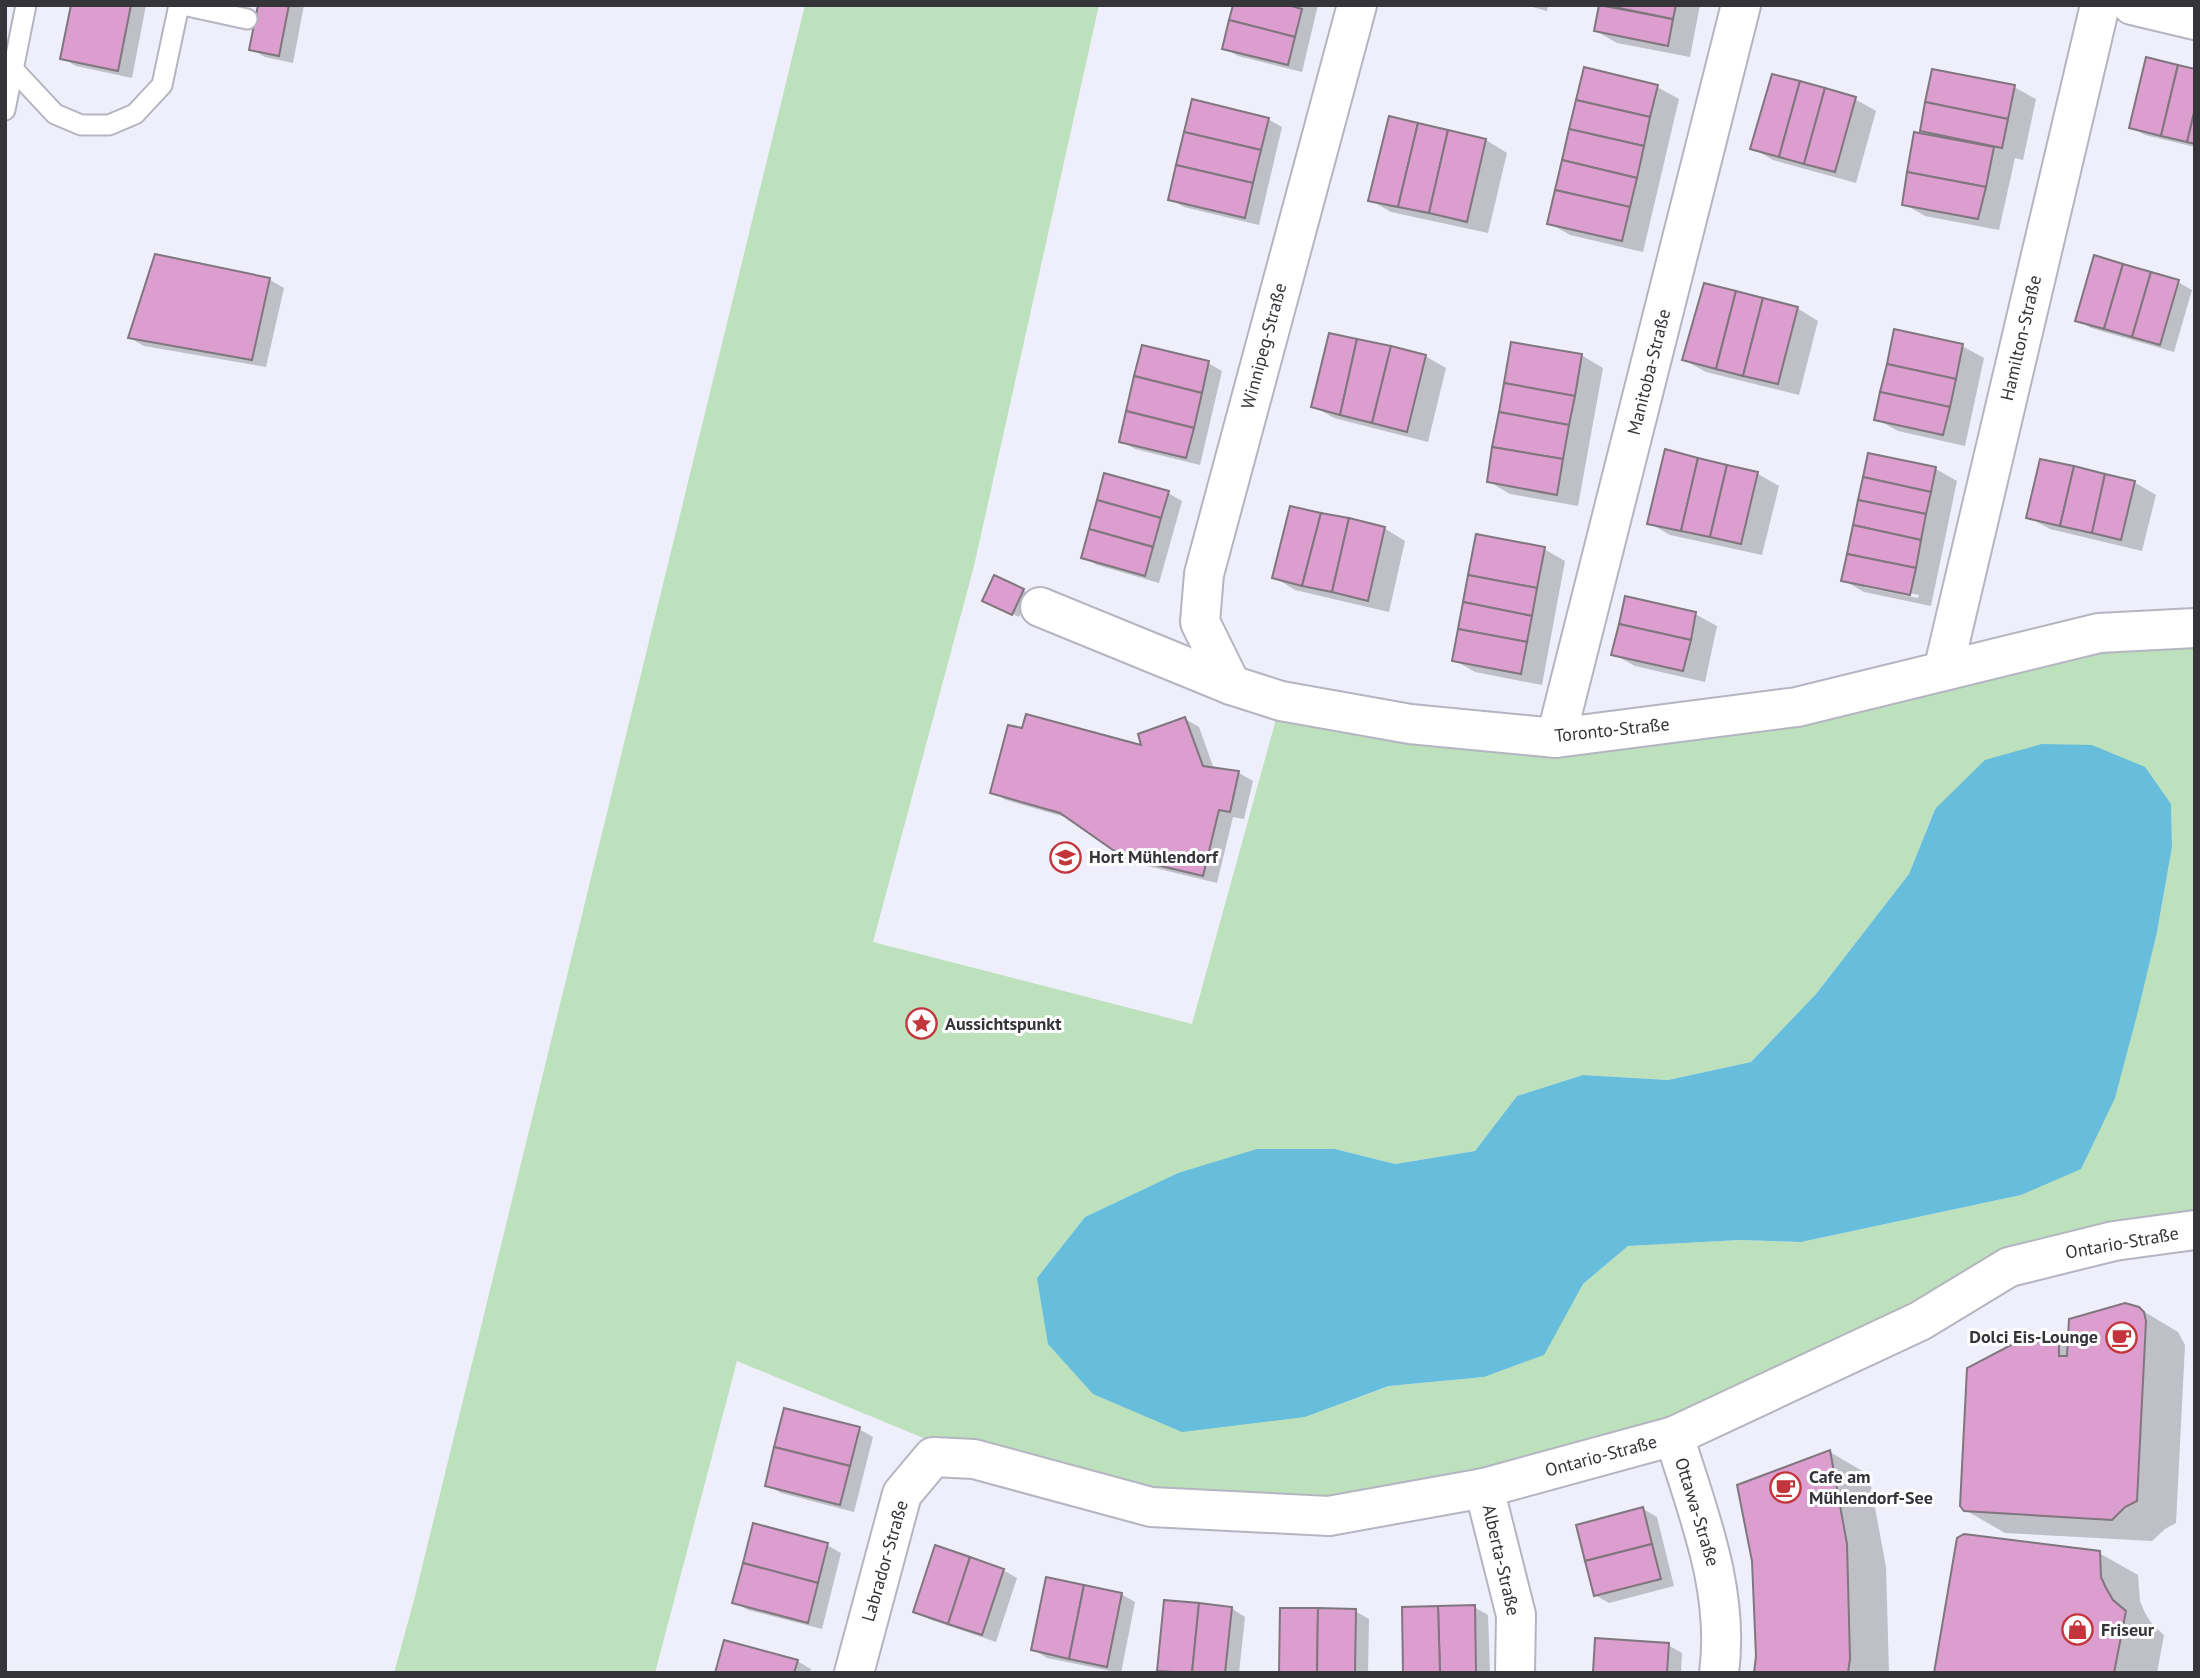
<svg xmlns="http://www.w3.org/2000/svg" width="2200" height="1678" font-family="'PT Sans',sans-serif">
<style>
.green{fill:#bce1bc;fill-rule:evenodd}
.water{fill:#66bddc}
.shadow{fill:#0003;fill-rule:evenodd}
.building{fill:#db9ece;stroke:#80767e;stroke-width:2}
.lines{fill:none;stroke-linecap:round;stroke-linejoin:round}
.service-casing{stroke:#b5b5c1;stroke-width:23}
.minor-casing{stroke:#b5b5c1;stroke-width:42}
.service{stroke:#fff;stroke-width:19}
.minor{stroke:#fff;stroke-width:38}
.labels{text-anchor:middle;stroke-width:6;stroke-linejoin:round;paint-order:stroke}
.street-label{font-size:18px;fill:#343439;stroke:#fefefe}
.poi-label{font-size:18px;font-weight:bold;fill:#343439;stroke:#fefefe;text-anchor:start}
</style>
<rect width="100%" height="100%" fill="#efeffb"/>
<path class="green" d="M805 5H1099L974 566 873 942 1192 1024 1281 701 1556 738 2195 628V1230L2114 1241 1674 1436 1329 1516 974 1459 737 1361 655 1673H394L414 1600ZM2171 804 2172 847 2157 932 2021 1195 1801 1242 1740 1240 1628 1246 1583 1284 1543 1355 1484 1377 1390 1386 1305 1417 1037 1278 1085 1217 1178 1173 1335 1149 1395 1164 1475 1151 1517 1096 1583 1075 1668 1080 1751 1062 1816 994 1909 874 1935 808Z"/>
<polygon class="water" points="2042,744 2092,745 2145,767 2171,804 2172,847 2157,932 2137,1015 2115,1098 2081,1169 2021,1195 1801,1242 1740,1240 1628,1246 1583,1284 1544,1355 1484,1377 1389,1386 1305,1417 1182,1432 1093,1394 1048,1344 1037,1278 1085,1217 1178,1173 1257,1149 1335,1149 1395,1164 1475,1151 1517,1096 1583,1075 1668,1080 1751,1062 1816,994 1909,874 1935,809 1985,760"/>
<g class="shadow">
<polygon points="73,5 146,5 132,78 76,66 62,58"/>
<polygon points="259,5 304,5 293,63 265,57 251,49"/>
<polygon points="1235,5 1318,5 1302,72 1238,56 1224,48"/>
<polygon points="1525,5 1548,5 1547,11"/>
<polygon points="1601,5 1700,5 1690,57 1617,43 1596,31"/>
<polygon points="2195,70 2195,147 2145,135 2131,127"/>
<polygon points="1657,87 1679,99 1643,252 1570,235 1549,223"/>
<polygon points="2014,87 2036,99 2023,160 2015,158 1999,230 1925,216 1904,204 1934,137 1922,130"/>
<polygon points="1855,99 1876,111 1856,183 1773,160 1752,148"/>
<polygon points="1268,119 1282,127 1259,225 1184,207 1170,199"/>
<polygon points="1486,140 1507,153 1488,233 1391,212 1370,200"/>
<polygon points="156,256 270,280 284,288 266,367 144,346 130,338"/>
<polygon points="2178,282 2192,290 2174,352 2091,328 2077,320"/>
<polygon points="1797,308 1818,321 1799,395 1706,372 1684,360"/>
<polygon points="1962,346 1984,358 1965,446 1898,431 1876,419"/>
<polygon points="1581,355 1603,368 1578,506 1510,494 1488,481"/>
<polygon points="1425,356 1446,368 1428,442 1334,418 1313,406"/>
<polygon points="1208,363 1222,371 1200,465 1135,449 1121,441"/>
<polygon points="1666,452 1758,474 1779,486 1762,555 1670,535 1649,523"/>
<path d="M1936 469 1957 481 1931 606 1864 592 1843 580ZM1864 584 1919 595 1918 598 1864 587Z"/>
<polygon points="2134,482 2156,495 2142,551 2050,529 2028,517"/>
<polygon points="1168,493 1182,501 1159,583 1097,565 1083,557"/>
<polygon points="1384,528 1405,541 1389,612 1295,590 1274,577"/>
<polygon points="1544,549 1565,561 1542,685 1475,672 1454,660"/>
<polygon points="1023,590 1029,594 1019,617 991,604"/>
<polygon points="1695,614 1717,626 1705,682 1635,666 1613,654"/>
<polygon points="1185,719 1199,727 1214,769 1239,773 1253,781 1244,819 1233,817 1217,883 1139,864 1072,819 1006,800 992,792 1144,748"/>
<polygon points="2138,1308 2178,1332 2185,1345 2176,1523 2165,1529 2152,1541 2005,1533 1965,1510 2059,1342 2069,1348"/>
<polygon points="859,1429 873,1437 854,1512 781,1493 767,1485"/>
<polygon points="1830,1452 1869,1475 1886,1567 1889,1673 1755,1673"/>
<polygon points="1643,1509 1657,1517 1674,1586 1609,1603 1595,1595"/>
<polygon points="827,1545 841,1553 822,1629 748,1610 734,1602"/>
<polygon points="2099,1553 2138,1575 2140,1601 2145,1613 2152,1624 2164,1635 2157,1673 1935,1673"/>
<polygon points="1003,1570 1017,1578 996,1642 929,1619 915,1611"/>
<polygon points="1121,1594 1135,1602 1121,1673 1047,1658 1033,1649"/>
<polygon points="1474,1607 1488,1615 1490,1673 1405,1673"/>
<polygon points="1231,1608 1245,1617 1239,1673 1163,1673 1159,1670"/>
<polygon points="1355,1611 1369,1619 1368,1673 1281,1673"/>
<polygon points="1597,1640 1668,1645 1682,1653 1681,1673 1595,1673"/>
<polygon points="797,1661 811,1669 810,1673 717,1673"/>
</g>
<g class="building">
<polygon points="71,5 131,5 118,71 60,59"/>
<polygon points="258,5 289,5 279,56 249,50"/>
<polygon points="1233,5 1288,5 1302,9 1295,37 1229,20"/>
<polygon points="1599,5 1673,19 1668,46 1594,31"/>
<polygon points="1604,5 1676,5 1673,19"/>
<polygon points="1229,20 1295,37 1288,65 1222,49"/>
<polygon points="2146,57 2178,65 2161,136 2129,128"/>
<polygon points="2178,65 2195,69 2195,109 2187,142 2161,136"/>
<polygon points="1584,67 1658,85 1650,117 1576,100"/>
<polygon points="1932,69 2015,85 2008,119 1925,102"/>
<polygon points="1772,74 1800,81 1779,157 1750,149"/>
<polygon points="1800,81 1825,88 1804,164 1779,157"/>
<polygon points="1825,88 1856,97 1835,172 1804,164"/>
<polygon points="1192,99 1269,118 1261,150 1184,132"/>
<polygon points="1576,100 1650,117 1644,146 1569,129"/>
<polygon points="1925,102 2008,119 2002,148 1920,131"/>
<polygon points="2195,109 2195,144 2187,142"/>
<polygon points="1389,116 1418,123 1398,207 1368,201"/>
<polygon points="1418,123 1448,130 1429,213 1398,207"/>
<polygon points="1569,129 1644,146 1637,178 1562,160"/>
<polygon points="1448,130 1486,139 1467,222 1429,213"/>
<polygon points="1184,132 1261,150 1253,183 1176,165"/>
<polygon points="1914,132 1994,147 1986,187 1907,172"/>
<polygon points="1562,160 1637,178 1630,207 1555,190"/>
<polygon points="1176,165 1253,183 1245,218 1168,200"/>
<polygon points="1907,172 1986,187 1978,219 1902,205"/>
<polygon points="1555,190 1630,207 1622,241 1547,224"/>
<polygon points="155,254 270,278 252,360 128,338"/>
<polygon points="2094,255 2123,264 2104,329 2075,321"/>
<polygon points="2123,264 2151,272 2132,337 2104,329"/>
<polygon points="2151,272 2179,280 2160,345 2132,337"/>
<polygon points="1704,283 1736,291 1716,369 1682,360"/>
<polygon points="1736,291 1763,298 1743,376 1716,369"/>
<polygon points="1763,298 1798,307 1778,384 1743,376"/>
<polygon points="1894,329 1963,344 1956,379 1887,364"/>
<polygon points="1329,333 1357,339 1340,415 1311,407"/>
<polygon points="1357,339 1391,346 1372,423 1340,415"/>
<polygon points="1511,342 1582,354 1575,396 1504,383"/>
<polygon points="1142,345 1209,361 1202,393 1134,376"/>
<polygon points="1391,346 1426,355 1407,432 1372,423"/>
<polygon points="1887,364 1956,379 1950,407 1880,392"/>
<polygon points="1134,376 1202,393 1194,428 1126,411"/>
<polygon points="1504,383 1575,396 1569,425 1499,412"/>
<polygon points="1880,392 1950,407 1943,435 1874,420"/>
<polygon points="1126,411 1194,428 1186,458 1119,442"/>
<polygon points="1499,412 1569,425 1563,459 1492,447"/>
<polygon points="1492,447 1563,459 1557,495 1487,482"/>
<polygon points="1665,449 1698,458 1681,531 1647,524"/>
<polygon points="1868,453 1936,467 1931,492 1863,477"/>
<polygon points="1698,458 1727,465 1710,537 1681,531"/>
<polygon points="2040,459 2074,466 2060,526 2026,518"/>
<polygon points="1727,465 1758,472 1741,544 1710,537"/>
<polygon points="2074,466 2105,474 2092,533 2060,526"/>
<polygon points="1104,473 1169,491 1161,518 1097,500"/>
<polygon points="2105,474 2135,481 2121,540 2092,533"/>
<polygon points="1863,477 1931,492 1926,514 1858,500"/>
<polygon points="1097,500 1161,518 1153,547 1089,529"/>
<polygon points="1858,500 1926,514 1921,540 1853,525"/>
<polygon points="1290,506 1321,513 1302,586 1272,578"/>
<polygon points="1321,513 1349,518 1332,592 1302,586"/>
<polygon points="1349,518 1385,527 1368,601 1332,592"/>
<polygon points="1853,525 1921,540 1916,568 1847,554"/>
<polygon points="1089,529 1153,547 1145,576 1081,558"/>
<polygon points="1476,534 1545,547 1537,588 1468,575"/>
<polygon points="1847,554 1916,568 1910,595 1841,581"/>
<polygon points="994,575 1024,589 1012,615 982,601"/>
<polygon points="1468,575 1537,588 1532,616 1463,602"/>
<polygon points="1625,596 1696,612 1691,640 1619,624"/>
<polygon points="1463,602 1532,616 1527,642 1458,629"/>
<polygon points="1619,624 1691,640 1683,671 1611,655"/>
<polygon points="1458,629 1527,642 1521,674 1452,661"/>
<polygon points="1026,714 1141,745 1138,734 1185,717 1203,766 1239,771 1230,812 1219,810 1203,876 1123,857 1060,813 990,793 1008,725 1022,728"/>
<polygon points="2125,1303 2139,1307 2144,1312 2146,1321 2137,1501 2125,1507 2112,1520 1964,1511 1960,1506 1967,1368 2030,1335 2059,1340 2059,1356 2067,1356 2069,1319"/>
<polygon points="784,1408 860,1427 850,1466 774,1447"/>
<polygon points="774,1447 850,1466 840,1505 765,1486"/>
<polygon points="1830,1450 1847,1544 1850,1659 1848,1673 1754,1673 1756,1656 1752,1561 1737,1485"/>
<polygon points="1643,1507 1652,1544 1585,1561 1576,1525"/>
<polygon points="753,1523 828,1543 818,1583 743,1563"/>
<polygon points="1964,1534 2100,1551 2101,1577 2106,1588 2113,1600 2126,1611 2114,1673 1934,1673 1957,1538"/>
<polygon points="1652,1544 1661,1579 1594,1596 1585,1561"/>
<polygon points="935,1545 970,1557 948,1624 913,1612"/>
<polygon points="970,1557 1004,1569 982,1635 948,1624"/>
<polygon points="743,1563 818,1583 808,1623 732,1603"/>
<polygon points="1046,1577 1084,1585 1069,1659 1031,1650"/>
<polygon points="1084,1585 1122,1593 1107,1667 1069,1659"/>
<polygon points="1164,1600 1199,1603 1192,1673 1157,1671"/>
<polygon points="1199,1603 1232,1607 1225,1673 1192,1673"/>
<polygon points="1475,1605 1476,1673 1440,1673 1438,1606"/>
<polygon points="1438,1606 1440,1673 1403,1673 1402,1607"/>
<polygon points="1280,1608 1318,1608 1317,1673 1279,1673"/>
<polygon points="1318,1608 1356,1609 1355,1673 1317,1673"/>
<polygon points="1595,1638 1669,1643 1667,1673 1593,1672"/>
<polygon points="724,1640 798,1660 794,1673 715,1673"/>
</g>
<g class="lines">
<defs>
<g id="service">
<polyline points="183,5 247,19"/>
<polyline points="13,69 55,114 81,125 109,125 135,114 162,85 179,5"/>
<polyline points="5,110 26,5"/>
</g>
<g id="minor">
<polyline points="2132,5 2195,20"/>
<polyline points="1040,607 1231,685 1281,701 1410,724 1556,738 1797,707 2099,633 2195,628"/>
<polyline points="1943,671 2100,5"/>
<polyline points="1231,685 1200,622 1204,574 1357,5"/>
<polyline points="1556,738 1741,5"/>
<path d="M1674 1436C1698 1513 1730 1591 1719 1673"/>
<polyline points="1484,1488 1516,1615 1515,1673"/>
<polyline points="854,1673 902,1494 933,1457 974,1459 1151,1507 1329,1516 1484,1488 1674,1436 1920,1321 2009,1267 2114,1241 2195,1230"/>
</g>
</defs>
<use href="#service" class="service-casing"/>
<use href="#minor" class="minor-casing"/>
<use href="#service" class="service"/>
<use href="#minor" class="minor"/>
</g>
<defs>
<symbol id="school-ring" viewBox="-11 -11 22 22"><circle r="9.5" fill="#fefefe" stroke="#c4343b" stroke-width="1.5"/><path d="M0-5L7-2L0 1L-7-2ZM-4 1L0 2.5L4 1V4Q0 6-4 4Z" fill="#c4343b"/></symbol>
<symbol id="sight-ring" viewBox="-11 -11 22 22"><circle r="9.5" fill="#fefefe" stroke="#c4343b" stroke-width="1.5"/><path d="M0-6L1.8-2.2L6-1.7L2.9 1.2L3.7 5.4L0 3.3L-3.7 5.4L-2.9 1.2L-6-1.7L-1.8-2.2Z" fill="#c4343b"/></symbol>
<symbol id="cafe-ring" viewBox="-11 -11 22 22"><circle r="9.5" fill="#fefefe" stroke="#c4343b" stroke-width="1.5"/><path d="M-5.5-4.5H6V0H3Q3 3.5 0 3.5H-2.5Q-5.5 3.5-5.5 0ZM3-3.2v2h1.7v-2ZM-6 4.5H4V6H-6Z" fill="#c4343b"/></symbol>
<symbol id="shop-ring" viewBox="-11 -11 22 22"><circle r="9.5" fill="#fefefe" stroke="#c4343b" stroke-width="1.5"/><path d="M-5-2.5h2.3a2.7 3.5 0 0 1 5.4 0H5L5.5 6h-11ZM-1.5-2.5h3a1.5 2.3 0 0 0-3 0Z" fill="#c4343b"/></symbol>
</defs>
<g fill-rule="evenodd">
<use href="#school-ring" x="1048" y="840" width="35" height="35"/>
<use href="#sight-ring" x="904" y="1006" width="35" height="35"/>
<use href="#cafe-ring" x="2104" y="1320" width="35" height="35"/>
<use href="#cafe-ring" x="1768" y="1470" width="35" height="35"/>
<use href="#shop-ring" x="2060" y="1612" width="35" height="35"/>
</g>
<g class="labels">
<g class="street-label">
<text transform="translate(2021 338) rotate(-77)" y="6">Hamilton-Straße</text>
<text transform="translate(1264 346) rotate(-75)" y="6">Winnipeg-Straße</text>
<text transform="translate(1649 372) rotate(-76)" y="6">Manitoba-Straße</text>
<text transform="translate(1612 730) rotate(-6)" y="6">Toronto-Straße</text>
<text transform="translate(2122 1243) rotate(-10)" y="6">Ontario-Straße</text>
<text transform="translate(1601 1456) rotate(-15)" y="6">Ontario-Straße</text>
<text transform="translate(1697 1512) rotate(73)" y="6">Ottawa-Straße</text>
<text transform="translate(1501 1560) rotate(77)" y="6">Alberta-Straße</text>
<text transform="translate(885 1561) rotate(-74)" y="6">Labrador-Straße</text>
</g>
<g class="poi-label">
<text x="1089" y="863">Hort Mühlendorf</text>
<text x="945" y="1030">Aussichtspunkt</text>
<text x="2098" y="1343" text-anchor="end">Dolci Eis-Lounge</text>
<text x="1809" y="1483">Cafe am<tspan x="1809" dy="21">Mühlendorf-See</tspan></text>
<text x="2101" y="1636">Friseur</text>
</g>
</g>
<rect width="2200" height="1678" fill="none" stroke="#343439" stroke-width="14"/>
</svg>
